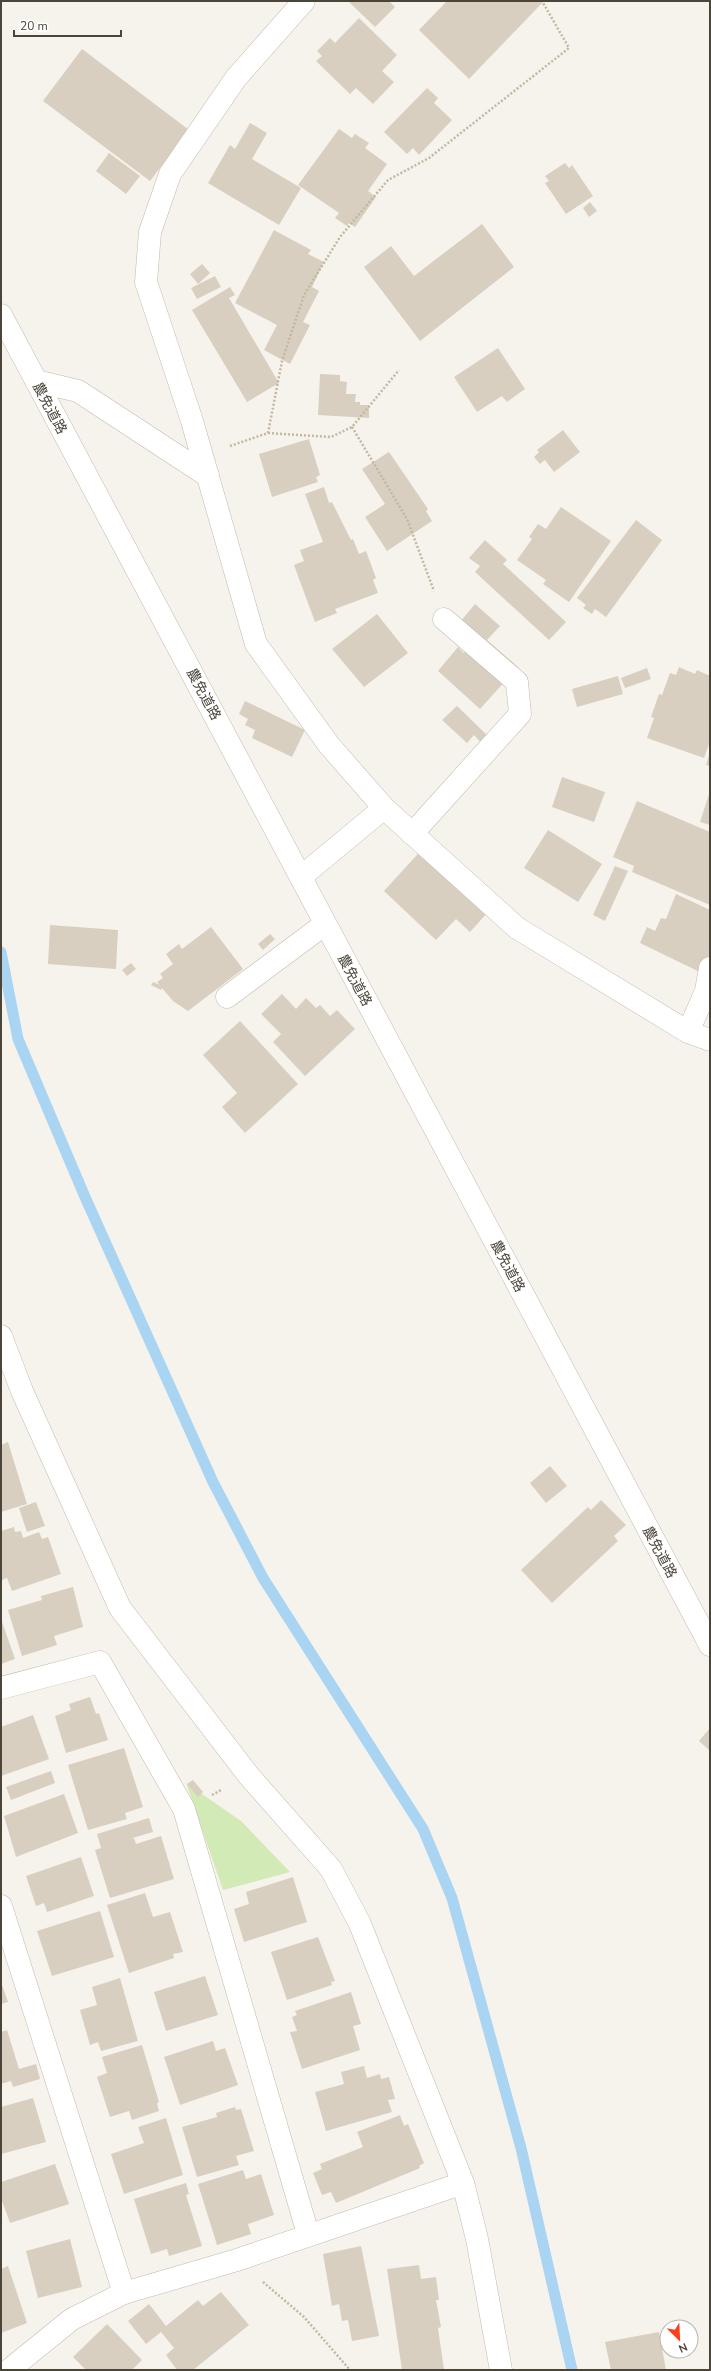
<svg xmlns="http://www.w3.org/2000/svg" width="711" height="2371" font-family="'Nunito Sans','Noto Sans JP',sans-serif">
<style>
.green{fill:#d2eab5}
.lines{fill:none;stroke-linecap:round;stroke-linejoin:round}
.stream{stroke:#a9d4f2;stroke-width:11}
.building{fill:#d8cfc1}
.minor-casing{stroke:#c2bbae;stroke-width:23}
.path{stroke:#c4b79f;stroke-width:2.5;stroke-dasharray:2 2;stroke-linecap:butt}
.minor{stroke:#fff;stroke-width:22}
.labels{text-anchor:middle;stroke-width:3.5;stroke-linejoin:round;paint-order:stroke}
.street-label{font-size:14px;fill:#4b4439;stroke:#fff}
</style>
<rect width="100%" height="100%" fill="#f6f3ec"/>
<polygon class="green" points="186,1783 241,1821 290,1872 223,1890"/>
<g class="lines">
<polyline class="stream" points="1,952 18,1039 85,1197 213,1482 263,1578 423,1829 452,1898 521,2148 572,2370"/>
</g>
<g class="building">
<polygon points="348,1 389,1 395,7 375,27"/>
<polygon points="447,1 544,1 469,79 419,30"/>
<polygon points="359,18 397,55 382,71 394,82 373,104 356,88 350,94 316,61 322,56 317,51 330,38 335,43"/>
<polygon points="82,49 189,130 150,181 43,101"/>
<polygon points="427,88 438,98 434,103 452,120 419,155 413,148 407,154 384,132"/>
<polygon points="250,123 267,133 252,159 301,188 279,225 208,183 230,145 235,149"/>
<polygon points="339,129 352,138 355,134 369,143 365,148 387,164 368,191 376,197 355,227 349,223 347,226 335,218 339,213 298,185"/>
<polygon points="109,153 140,176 126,194 96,171"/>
<polygon points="565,163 569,168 572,165 593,196 566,214 545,183 549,181 545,176"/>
<polygon points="590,202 597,211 589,217 583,208"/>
<polygon points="482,224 514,267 420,341 364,267 391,246 414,276"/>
<polygon points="274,230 311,250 308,254 324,262 312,287 319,291 303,322 310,325 290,364 264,350 277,325 235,303"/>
<polygon points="202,264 210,273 198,284 190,274"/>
<polygon points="215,276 221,287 197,299 191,288"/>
<polygon points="230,287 235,295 229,298 279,383 247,402 192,310"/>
<polygon points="498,348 525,389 507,402 502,396 477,412 454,377"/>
<polygon points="320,374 340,375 340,381 347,382 346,394 356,394 355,402 360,402 360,405 369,405 369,418 318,415"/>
<polygon points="563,430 580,452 554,472 545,460 540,464 534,457 539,452 537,450"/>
<polygon points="309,439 320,475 316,477 318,482 272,497 259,454"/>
<polygon points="389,452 428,509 426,511 432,521 387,551 365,517 385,504 362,469"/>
<polygon points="324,487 329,503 332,502 351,540 353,539 359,554 366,551 376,578 373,580 378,593 335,609 337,613 315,622 294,565 304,561 300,550 323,542 305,494"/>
<polygon points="561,507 611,541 569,602 543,584 546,580 517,560 532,539 529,537 538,524 546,529"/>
<polygon points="636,520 662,540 606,617 595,609 592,614 583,608 586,605 577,598"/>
<polygon points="485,540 507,560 503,564 566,622 549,640 475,572 480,566 469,558"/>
<polygon points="475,604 500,626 487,640 518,667 480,709 438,671 458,647 464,653 478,638 460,622"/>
<polygon points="377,614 408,653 364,687 332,649"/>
<polygon points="679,667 695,674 697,670 710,676 710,741 704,758 647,738 654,718 651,717 659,694 662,695 670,673 676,675"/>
<polygon points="647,668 651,679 625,688 621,678"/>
<polygon points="618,676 623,694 577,707 572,689"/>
<polygon points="245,701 305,730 292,757 252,738 255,730 245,725 248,719 239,714"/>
<polygon points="457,706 490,738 483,745 474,735 467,743 442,720"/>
<polygon points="710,752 710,766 706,765"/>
<polygon points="562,777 605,792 594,822 552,807"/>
<polygon points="710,791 710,825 700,822"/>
<polygon points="637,801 710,832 710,905 632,872 634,866 613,857"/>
<polygon points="548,830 602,864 578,902 524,868"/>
<polygon points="426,845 488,912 470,932 456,919 436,940 384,891"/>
<polygon points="615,866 628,871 605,921 593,915"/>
<polygon points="676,894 710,910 710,977 640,943 647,927 655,931 661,918 666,919"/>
<polygon points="50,925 118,930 116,969 48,964"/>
<polygon points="211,927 243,969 188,1011 173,1001 162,988 161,990 151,985 153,982 160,985 157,982 163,978 160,974 173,964 166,954 179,944 182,949"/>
<polygon points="270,934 275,939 263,950 258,944"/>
<polygon points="131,963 136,969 127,976 122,970"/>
<polygon points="282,994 296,1009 306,998 316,1008 320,1005 330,1016 337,1010 355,1029 305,1076 273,1042 281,1034 261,1014"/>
<polygon points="240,1021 298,1084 245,1133 222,1107 237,1093 203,1055"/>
<polygon points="8,1442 27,1504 1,1512 1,1445"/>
<polygon points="550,1466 567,1486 546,1503 530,1483"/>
<polygon points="601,1500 626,1525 614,1536 618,1541 552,1603 521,1570 588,1507 591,1510"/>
<polygon points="36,1502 45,1526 27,1532 19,1508"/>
<polygon points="14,1527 15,1532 21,1531 23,1538 39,1532 42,1539 48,1537 61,1574 12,1591 7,1578 2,1580 1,1578 1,1531"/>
<polygon points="73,1587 83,1627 54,1636 57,1645 22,1656 8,1610 42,1600 41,1596"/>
<polygon points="1,1619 15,1659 1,1664"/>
<polygon points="90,1697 96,1714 99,1713 108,1740 66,1753 55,1716 71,1710 69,1704"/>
<polygon points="33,1715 49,1759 1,1776 1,1727"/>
<polygon points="710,1728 710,1751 699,1741"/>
<polygon points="124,1748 143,1807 125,1813 127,1819 88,1830 68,1765"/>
<polygon points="51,1771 55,1783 11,1800 6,1787"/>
<polygon points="193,1780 203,1792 198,1797 187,1784"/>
<polygon points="64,1794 78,1833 16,1857 4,1816"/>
<polygon points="149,1818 153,1832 129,1839 134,1838 136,1844 161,1836 174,1879 110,1898 95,1850 101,1848 97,1834"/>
<polygon points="81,1857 94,1896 47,1912 44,1903 36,1906 26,1876"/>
<polygon points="293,1877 307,1922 244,1942 234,1909 249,1904 246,1892"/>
<polygon points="145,1893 153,1917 170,1912 183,1952 173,1954 174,1958 129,1973 107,1905"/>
<polygon points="100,1911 114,1957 52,1976 37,1931"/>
<polygon points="318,1937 335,1981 331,1982 332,1985 287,2000 271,1952"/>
<polygon points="205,1976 218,2015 166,2031 154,1992"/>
<polygon points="120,1978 138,2041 101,2051 98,2042 90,2045 80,2010 97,2005 92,1987"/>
<polygon points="1,1982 8,2002 1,2004"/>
<polygon points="351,1992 361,2024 353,2026 360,2050 302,2069 290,2032 297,2031 292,2017 297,2015 295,2011"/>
<polygon points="7,2030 19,2069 36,2064 40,2079 13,2087 11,2081 1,2084 1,2032"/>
<polygon points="213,2041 216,2051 225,2048 238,2085 180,2105 164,2057"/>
<polygon points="142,2045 159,2102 157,2103 159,2111 132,2120 129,2111 110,2117 97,2077 107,2073 102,2057"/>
<polygon points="364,2066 367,2078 380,2074 381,2079 389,2077 395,2099 388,2100 392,2112 326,2131 315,2092 344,2084 341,2072"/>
<polygon points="33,2098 46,2142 1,2154 1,2107"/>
<polygon points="235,2107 236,2110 241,2109 254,2151 236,2156 239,2165 197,2177 182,2127 217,2117 216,2113"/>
<polygon points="400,2115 404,2126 408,2124 424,2163 419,2166 420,2168 336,2203 331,2192 322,2195 313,2173 322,2169 320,2164 363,2147 357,2132"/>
<polygon points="166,2118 183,2175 124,2194 111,2154 144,2143 138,2127"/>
<polygon points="55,2164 69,2204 10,2223 1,2198 1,2182"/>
<polygon points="243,2170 246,2179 261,2174 274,2215 248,2224 251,2234 217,2245 198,2184"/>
<polygon points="186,2183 189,2194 186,2195 202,2246 169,2256 167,2249 151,2254 134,2199"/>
<polygon points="70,2239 82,2287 38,2298 26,2251"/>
<polygon points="361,2246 379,2336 352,2341 348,2320 342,2321 339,2304 332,2306 323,2254"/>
<polygon points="419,2265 421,2279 436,2277 439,2300 436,2300 441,2327 438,2328 444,2370 402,2370 387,2269"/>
<polygon points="8,2266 27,2323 1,2333 1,2269"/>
<polygon points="221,2292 249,2325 193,2370 177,2370 166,2355 174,2348 161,2332 146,2344 128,2321 149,2304 166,2326 198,2300 203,2306"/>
<polygon points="107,2324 142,2360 132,2370 86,2370 73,2357"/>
<polygon points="659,2332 666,2370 611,2370 605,2342"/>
</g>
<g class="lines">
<defs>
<g id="minor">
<polyline points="304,1 236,78 170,174 150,232 146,282 192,421 256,644 329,745 384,808 517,928 688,1032 710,1040"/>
<polyline points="1,315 710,1645"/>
<polyline points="36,381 78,391 208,476"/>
<polyline points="412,834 520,714 517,682 444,619"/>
<polyline points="302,876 384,808"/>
<polyline points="227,997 325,924"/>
<polyline points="688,1032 706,991 710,968"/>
<polyline points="1,1336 22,1391 120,1608 249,1776 331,1869 360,1924 463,2183 477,2239 501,2370"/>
<polyline points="1,1688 100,1662 184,1809 308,2234"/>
<polyline points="1,1906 124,2293"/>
<polyline points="9,2370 72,2319 124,2293 237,2260 463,2183"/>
</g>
</defs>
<use href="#minor" class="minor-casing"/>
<g class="path">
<polyline points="352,427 407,519 434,591"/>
<polyline points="268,433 331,437 352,427 399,370"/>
<polyline points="230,446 268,433 282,361 304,295 340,237 388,180 429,158 569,48 542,1"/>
<polyline points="212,1795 221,1790"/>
<polyline points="263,2282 304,2317 350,2370"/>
</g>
<use href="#minor" class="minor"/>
</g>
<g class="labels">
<g class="street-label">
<text transform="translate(50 408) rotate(62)" y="5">農免道路</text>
<text transform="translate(204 694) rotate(62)" y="5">農免道路</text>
<text transform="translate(355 980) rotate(62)" y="5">農免道路</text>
<text transform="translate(508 1266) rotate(62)" y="5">農免道路</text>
<text transform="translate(660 1552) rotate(62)" y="5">農免道路</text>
</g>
</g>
<rect width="711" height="2371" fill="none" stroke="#4b4439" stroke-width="4"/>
<g transform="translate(679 2339) rotate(156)"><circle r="19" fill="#ffffff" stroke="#b7b4b0"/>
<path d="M0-3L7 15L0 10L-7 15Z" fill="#fc3f1d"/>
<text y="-6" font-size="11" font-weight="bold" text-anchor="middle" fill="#4b4439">N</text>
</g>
<path d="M14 30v6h107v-6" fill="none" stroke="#4b4439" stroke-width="2"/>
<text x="20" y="30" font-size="12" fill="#4b4439" stroke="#ffffff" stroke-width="3" paint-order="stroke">20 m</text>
</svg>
